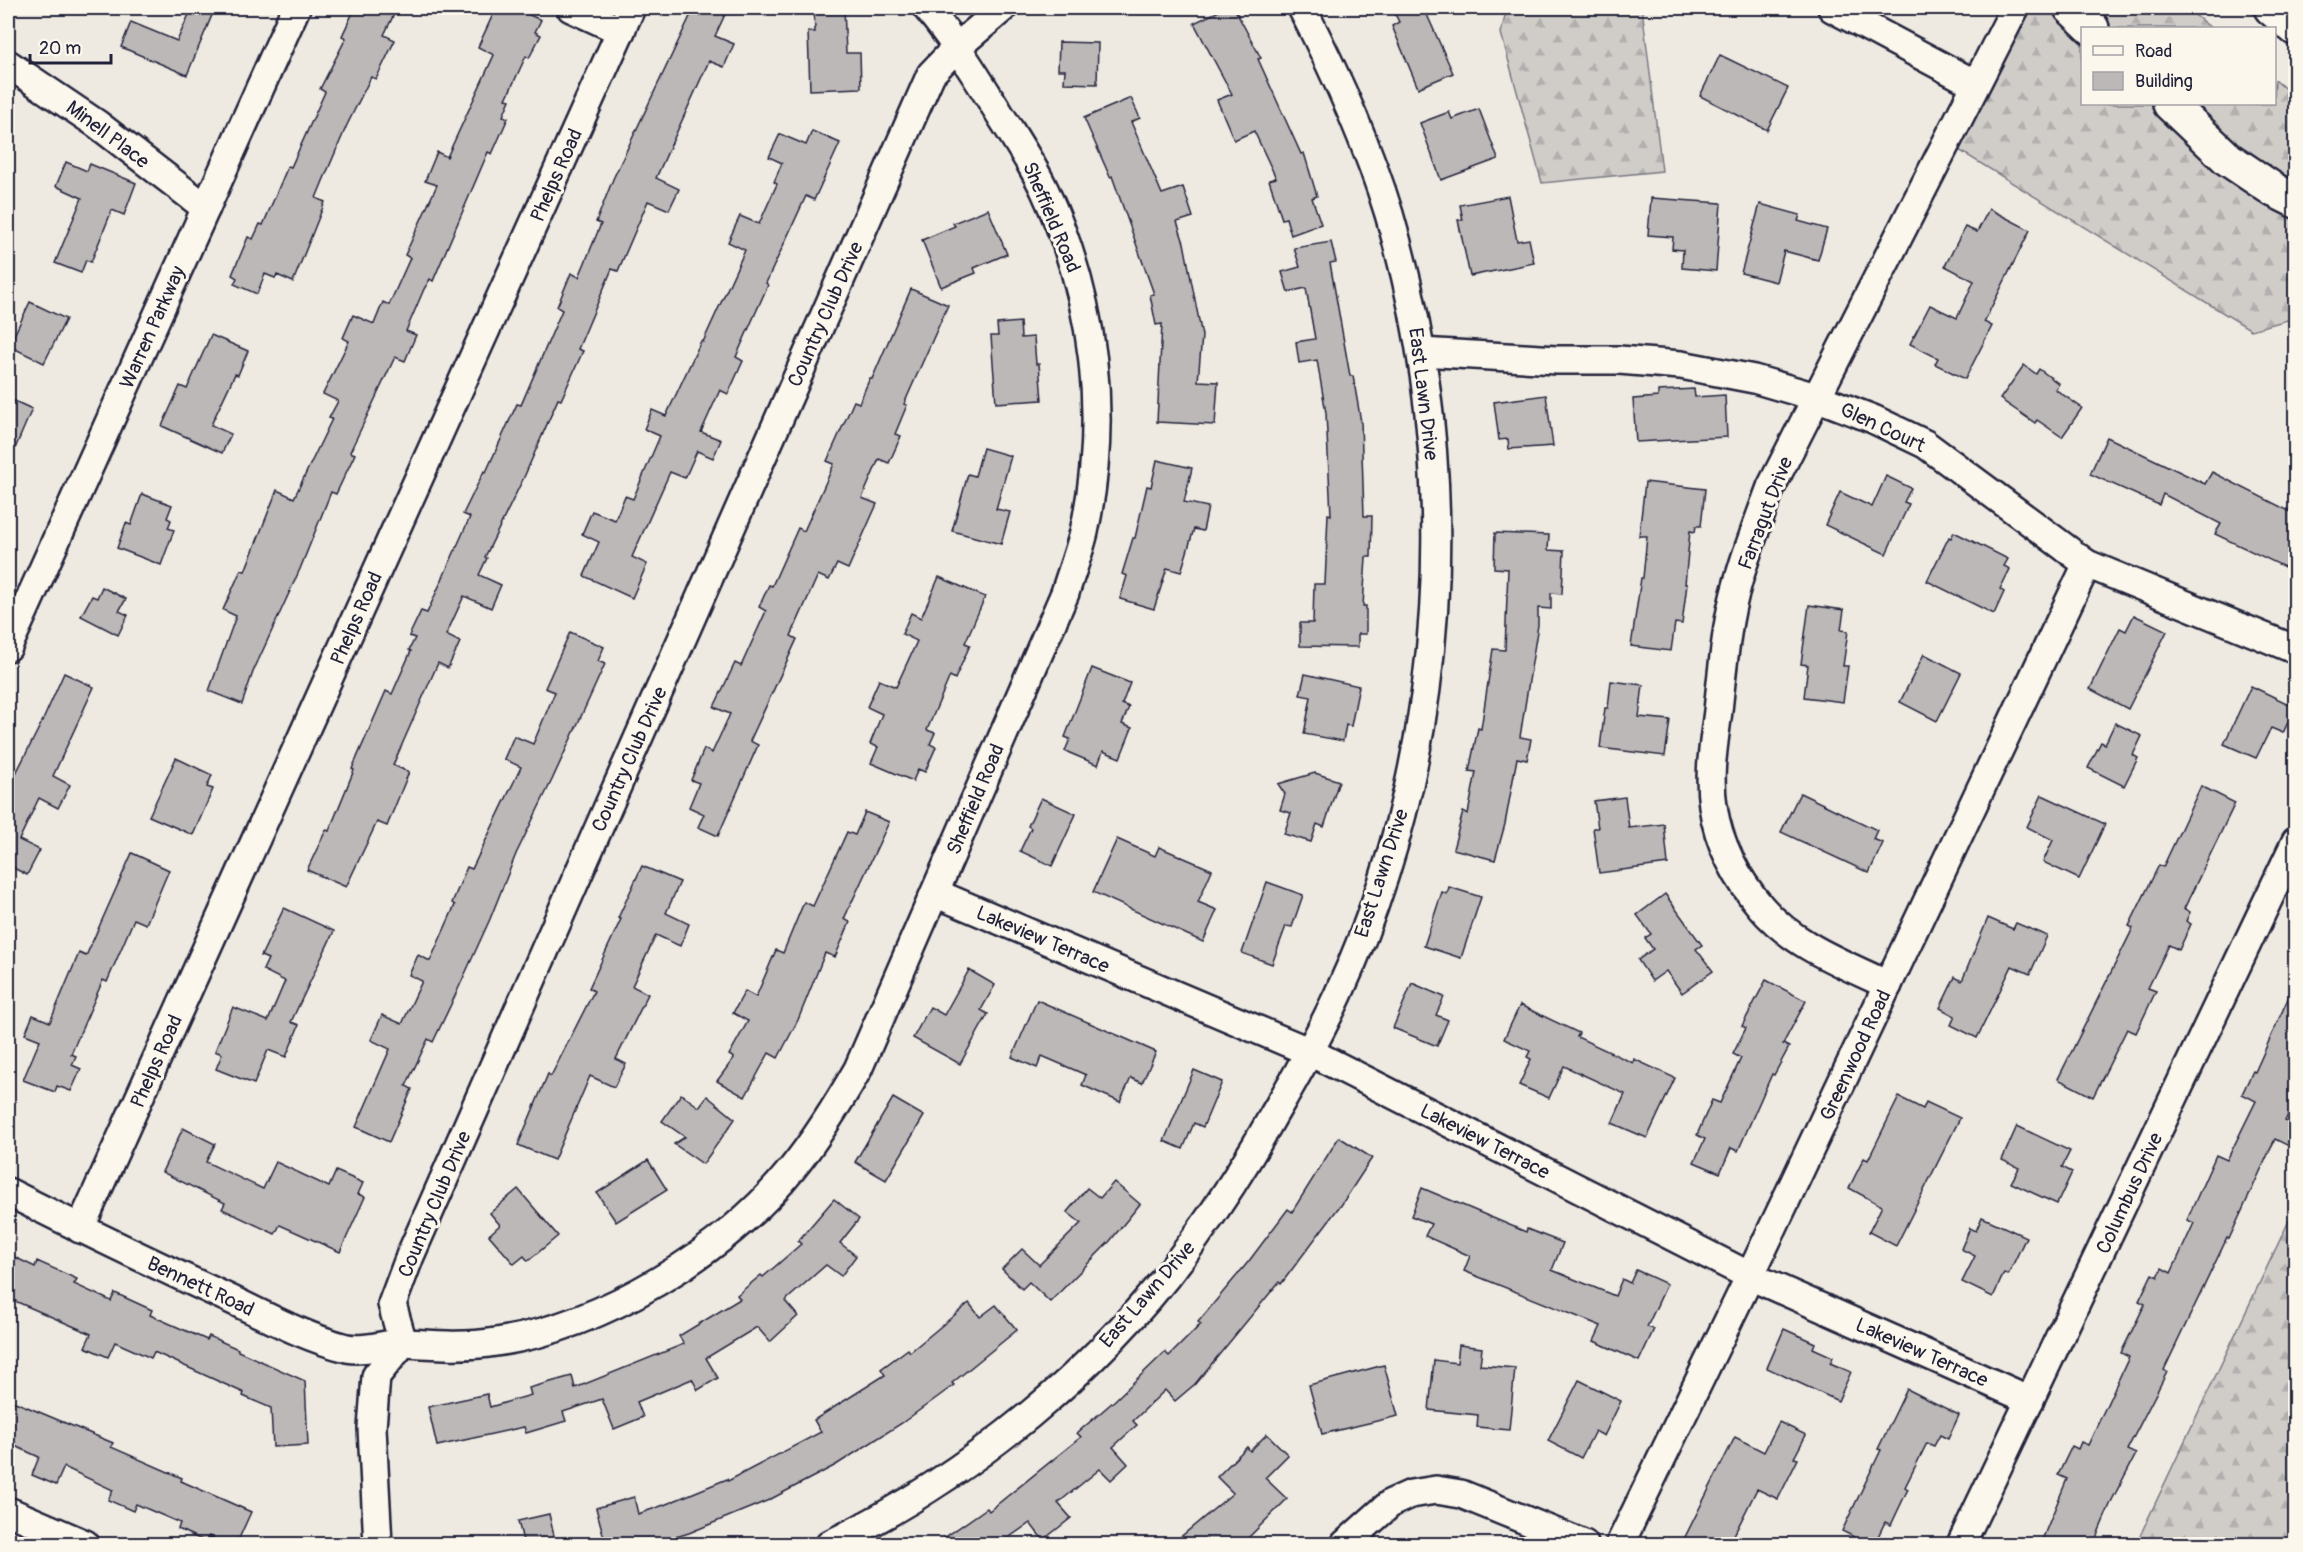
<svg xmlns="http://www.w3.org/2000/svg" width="2303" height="1552" font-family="Pangolin,sans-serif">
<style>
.forest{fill:url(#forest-firs);stroke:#797882;stroke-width:1.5}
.building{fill:#bcb8b8;stroke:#22223b;stroke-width:1.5}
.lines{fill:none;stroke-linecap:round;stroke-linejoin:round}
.minor-casing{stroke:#22223b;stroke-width:32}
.tertiary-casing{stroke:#22223b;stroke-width:38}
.trunk-casing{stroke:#22223b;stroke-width:38}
.minor{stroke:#fbf7ec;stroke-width:27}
.tertiary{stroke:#fbf7ec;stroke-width:33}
.trunk{stroke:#fbf7ec;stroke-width:33}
.labels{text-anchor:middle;stroke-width:6;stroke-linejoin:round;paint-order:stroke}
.street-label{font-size:20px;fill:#22223b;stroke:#fbf7ec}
</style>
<defs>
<pattern id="forest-firs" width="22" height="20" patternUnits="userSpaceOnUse" patternTransform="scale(1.5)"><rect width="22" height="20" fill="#d0cdc9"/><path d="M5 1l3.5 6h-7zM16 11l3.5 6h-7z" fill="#b2b0ae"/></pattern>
</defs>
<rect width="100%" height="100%" fill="#eeeae2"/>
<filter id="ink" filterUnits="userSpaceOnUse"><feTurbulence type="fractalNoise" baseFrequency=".0167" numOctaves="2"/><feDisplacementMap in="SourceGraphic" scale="12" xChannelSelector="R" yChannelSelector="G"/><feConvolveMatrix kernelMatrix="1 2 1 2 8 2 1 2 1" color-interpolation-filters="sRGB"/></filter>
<g filter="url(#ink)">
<g class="forest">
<polygon points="1507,8 1642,8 1662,171 1542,183 1501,33"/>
<polygon points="2015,8 2186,8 2211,28 2082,28 2082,104 2274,104 2275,80 2295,97 2295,318 2251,330 1946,142"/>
<polygon points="2295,1208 2295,1544 2136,1544"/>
</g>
<g class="building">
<polygon points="192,8 215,8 187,75 121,47 131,22 177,41"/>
<polygon points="355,8 397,8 384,35 395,40 376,79 371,77 347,125 323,181 316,198 325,202 293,282 277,275 275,278 265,274 257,294 234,284 237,278 232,275 248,237 253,239 260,224 263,225 288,166 291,167 325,92 320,89 346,38 342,36"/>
<polygon points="496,8 513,8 541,20 535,32 541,35 529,58 526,56 506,99 510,100 503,116 508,118 492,154 488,152 433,281 430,279 424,289 406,331 416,335 405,361 395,357 350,452 355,454 336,494 331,492 300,569 253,672 242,704 209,691 236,616 223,610 241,570 245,571 277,490 294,498 332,419 329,418 338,401 323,394 349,341 343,338 353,315 374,324 383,302 389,305 410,258 405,255 437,185 425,181 437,152 447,157 494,55 478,47"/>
<polygon points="694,8 728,8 715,36 734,44 724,67 709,61 656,178 679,189 669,210 648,201 618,271 612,269 578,349 583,351 561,400 558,399 525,475 485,557 487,558 479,575 501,585 491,608 464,596 446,635 460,642 448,668 438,663 393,765 409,772 387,826 377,822 346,887 307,870 326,830 329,831 354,770 352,769 386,691 392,694 411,651 409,650 415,638 409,636 421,611 427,613 470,517 463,514 484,471 486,472 517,404 521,405 562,310 557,307 571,273 579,277 601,224 596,222 613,179"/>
<polygon points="814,8 844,8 846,53 860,53 861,88 810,90 808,32 815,32"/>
<polygon points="1225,8 1234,8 1261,58 1258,59 1301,154 1304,153 1317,196 1312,198 1321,224 1291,235 1286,218 1282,219 1269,180 1276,178 1254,131 1234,140 1217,100 1232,94 1194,23"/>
<polygon points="1392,8 1424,8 1453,73 1418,88 1392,26 1399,22"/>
<polygon points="1059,42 1098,43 1097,84 1064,83 1065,70 1058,70"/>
<polygon points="1720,55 1788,88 1767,130 1700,96"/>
<polygon points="1131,98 1140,118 1131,122 1162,194 1183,187 1193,217 1177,222 1184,243 1202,336 1198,381 1218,382 1215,425 1157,422 1162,324 1156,325 1150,295 1154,294 1112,176 1110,177 1084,118"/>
<polygon points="1479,109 1498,159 1441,180 1420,123 1449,112 1452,119"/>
<polygon points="812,131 840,143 814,200 806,196 766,283 768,285 736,357 743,361 728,394 720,390 701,432 721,440 713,458 697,451 685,478 670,472 632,557 647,564 632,598 584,576 599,542 582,534 592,511 615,520 625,496 633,499 660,436 644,429 652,410 666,416 701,341 703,342 745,250 728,242 740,216 759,224 777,184 774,182 782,163 769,157 780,134 806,145"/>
<polygon points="66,162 87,171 90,164 136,183 124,215 112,210 91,262 86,260 81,273 55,263 82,198 56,186"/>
<polygon points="1508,196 1517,241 1529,239 1534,263 1470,276 1458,220 1463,220 1460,205"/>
<polygon points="1651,198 1721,203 1716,271 1682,268 1683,250 1672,249 1673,237 1648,235"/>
<polygon points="1760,204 1800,215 1798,221 1827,229 1818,260 1784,251 1776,282 1741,273"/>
<polygon points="988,209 1007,254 974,268 976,273 941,287 922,240 955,226 953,223"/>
<polygon points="1989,209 2030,230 1984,322 1992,326 1965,379 1935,364 1938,358 1910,344 1930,305 1957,318 1974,281 1945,266 1965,227 1977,232"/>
<polygon points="1331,242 1336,262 1330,263 1350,376 1353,376 1361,422 1364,516 1372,516 1371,557 1366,557 1363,606 1366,606 1366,634 1358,634 1358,647 1300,646 1300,623 1313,623 1314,584 1325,584 1328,514 1331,515 1326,413 1317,360 1299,363 1296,342 1315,339 1306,288 1288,292 1282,272 1300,267 1294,248"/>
<polygon points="911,289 948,305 904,404 907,405 895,434 901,436 889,463 879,459 862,498 877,504 848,569 837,564 829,580 818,575 791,636 797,639 750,741 758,745 718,836 698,827 704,814 689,807 699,783 691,780 704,749 712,753 730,714 714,707 735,663 741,666 766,611 759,607 769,585 772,586 798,528 804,531 834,464 827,461 854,401 859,403 870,378 872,379"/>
<polygon points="30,302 66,319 44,363 9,346"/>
<polygon points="1020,322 1021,338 1034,337 1036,364 1039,364 1042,400 996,403 991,336 998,336 997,324"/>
<polygon points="211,335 248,351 238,375 235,374 211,425 231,434 222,453 162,426 180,386 187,389"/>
<polygon points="2024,365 2036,374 2039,369 2059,384 2055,389 2082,408 2062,437 2037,420 2035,423 2000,399"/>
<polygon points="1694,389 1695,397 1725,395 1727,437 1636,442 1633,399 1658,397 1658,391"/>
<polygon points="1546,395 1553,446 1509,449 1508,439 1499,440 1494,402"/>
<polygon points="8,398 32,409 8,465"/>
<polygon points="2107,437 2205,484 2212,472 2295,514 2295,572 2215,534 2221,524 2163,494 2159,505 2090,474"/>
<polygon points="983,448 1011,456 996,509 1010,512 1001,544 952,531 968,474 975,476"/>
<polygon points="1157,460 1192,468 1184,502 1208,507 1203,531 1194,529 1181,572 1167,568 1154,609 1120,599 1127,576 1122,574 1133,538 1135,538 1147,486 1151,487"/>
<polygon points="1886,476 1911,488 1904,502 1909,504 1886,554 1825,525 1840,492 1872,507"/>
<polygon points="1645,482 1705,489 1701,526 1696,526 1695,532 1690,531 1685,584 1687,584 1682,624 1675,623 1671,651 1631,646 1641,578 1643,578 1647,536 1639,536"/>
<polygon points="142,494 172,505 167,518 171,520 168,528 174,530 161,565 117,548 126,523 131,525"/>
<polygon points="1954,532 2008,559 2004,566 2010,569 2000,589 2004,592 1994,614 1927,581 1949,537 1951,538"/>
<polygon points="1495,533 1549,535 1548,550 1564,551 1562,594 1551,593 1551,609 1538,608 1538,625 1520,737 1531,739 1527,760 1517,758 1505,824 1495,860 1453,849 1463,812 1468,814 1476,772 1469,771 1478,728 1481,729 1493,649 1505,650 1508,569 1494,568"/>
<polygon points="939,577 985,597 965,643 970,645 955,679 950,676 927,730 935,733 930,744 936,747 925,772 918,769 913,781 871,763 878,747 870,744 882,714 867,707 879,680 896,687 917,641 902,634 911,613 921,618"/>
<polygon points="102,587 126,599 119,611 128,615 118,635 81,616 92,596 97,598"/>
<polygon points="1809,605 1844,610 1841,630 1848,631 1843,666 1848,666 1843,702 1804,697 1808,665 1801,664"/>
<polygon points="2134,615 2167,631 2128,709 2090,689 2120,628 2126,631"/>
<polygon points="570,632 604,647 598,661 605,664 552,780 516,854 490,919 455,996 433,1042 428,1039 406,1086 412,1089 389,1142 356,1127 390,1049 371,1040 382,1015 402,1024 422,981 409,975 418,955 430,961 455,905 452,903 467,867 472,869 521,767 504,759 514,736 533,744 555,692 545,688"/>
<polygon points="1924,654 1961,673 1937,721 1900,702"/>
<polygon points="1092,668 1130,683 1122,704 1129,707 1122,724 1132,728 1120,758 1103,751 1098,765 1065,751 1070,739 1065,737"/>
<polygon points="64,673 94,687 53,776 70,785 58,808 39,798 19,840 40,850 27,875 8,865 8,789 43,720"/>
<polygon points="1305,674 1359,686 1351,726 1346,725 1343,741 1304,734 1311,697 1300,695"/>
<polygon points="1611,681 1643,685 1639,717 1670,720 1665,756 1600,748 1605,708 1608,708"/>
<polygon points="2251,686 2295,707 2283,733 2271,728 2256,758 2224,744"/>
<polygon points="2115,723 2142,736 2133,755 2138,758 2124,786 2088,768 2101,742 2105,744"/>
<polygon points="176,758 212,775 207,787 213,789 193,835 149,816"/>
<polygon points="1315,773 1339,781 1324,827 1317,824 1311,842 1284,834 1291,813 1280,810 1285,794 1278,784"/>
<polygon points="2201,786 2235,803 2184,909 2190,912 2186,921 2191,924 2179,950 2169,945 2148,988 2156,991 2136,1033 2127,1029 2093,1097 2058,1079 2133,928 2129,926 2159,865 2163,867"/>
<polygon points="1800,793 1877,830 1873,839 1883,843 1869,873 1781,832"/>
<polygon points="2042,795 2105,824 2079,879 2043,862 2053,840 2027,827"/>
<polygon points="1625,797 1629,828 1664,824 1668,864 1599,873 1593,828 1598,828 1594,801"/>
<polygon points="1041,798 1076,814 1052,866 1020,851 1031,828 1028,826"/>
<polygon points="865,812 889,822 844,919 850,922 835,957 825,953 798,1020 778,1058 769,1053 745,1097 717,1081 734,1058 729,1055 748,1021 733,1013 745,991 756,997 776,950 783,953 804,902 813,906 847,832 855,835"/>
<polygon points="1117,839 1155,856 1159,847 1212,870 1198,902 1217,910 1203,942 1093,892"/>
<polygon points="132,853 169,870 146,924 134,919 107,982 103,980 71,1054 76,1056 72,1065 81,1069 71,1091 57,1086 55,1092 23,1080 40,1040 25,1034 33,1015 50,1022 79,953 86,956"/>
<polygon points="642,866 680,882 666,913 689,924 680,946 656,935 632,986 648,994 616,1059 626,1064 614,1087 590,1076 554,1160 518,1145 548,1074 551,1076 594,991 589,988 621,919 618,918"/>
<polygon points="1267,882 1303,895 1292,927 1286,926 1272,964 1242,953"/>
<polygon points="1449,887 1481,897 1461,958 1424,946 1442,892 1447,894"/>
<polygon points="1665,894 1702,945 1696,949 1713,971 1682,993 1666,971 1652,981 1638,960 1653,949 1645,938 1651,934 1637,915"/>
<polygon points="284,908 334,931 291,1022 299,1025 286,1057 268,1050 254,1084 216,1069 222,1054 215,1051 233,1007 268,1021 285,981 263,970 268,959 261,956"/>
<polygon points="1988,918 2013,929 2016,923 2047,936 2030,974 2012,966 1977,1038 1951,1025 1955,1016 1940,1008 1955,977 1962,981"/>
<polygon points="969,970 995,985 981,1010 988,1014 960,1064 913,1038 930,1007 944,1015"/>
<polygon points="1766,980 1806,1001 1783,1044 1789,1047 1774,1075 1772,1074 1738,1151 1731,1148 1720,1173 1694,1162 1705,1139 1697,1135 1712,1100 1720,1103 1741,1058 1733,1054 1746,1028 1742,1026"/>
<polygon points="1412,983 1444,997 1436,1015 1448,1020 1437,1046 1393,1028"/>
<polygon points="2295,983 2295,1100 2285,1121 2295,1125 2295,1149 2275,1139 2229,1239 2227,1238 2164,1370 2167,1372 2127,1450 2136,1454 2112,1500 2093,1545 2040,1545 2067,1479 2058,1475 2072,1446 2078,1449 2081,1442 2088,1445 2129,1357 2121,1353 2145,1304 2139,1301 2152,1274 2158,1277 2162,1268 2171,1273 2194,1223 2187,1220 2216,1155 2227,1160 2256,1101 2242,1094 2253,1071 2255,1072"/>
<polygon points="1037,1000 1156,1052 1142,1083 1131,1078 1120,1102 1082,1085 1086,1075 1042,1056 1037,1068 1012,1057"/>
<polygon points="1520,1005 1579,1033 1577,1037 1633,1063 1634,1059 1675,1078 1647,1138 1612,1123 1625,1094 1564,1066 1549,1098 1519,1085 1531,1059 1527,1057 1530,1051 1504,1039"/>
<polygon points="1194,1070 1222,1082 1203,1127 1194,1123 1183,1149 1164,1141"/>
<polygon points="681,1094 699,1107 707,1096 735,1119 703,1164 674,1144 685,1137 662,1121"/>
<polygon points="1899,1097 1923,1109 1926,1102 1960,1118 1896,1246 1869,1232 1882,1206 1849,1188 1864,1158 1868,1160"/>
<polygon points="893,1098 924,1116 886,1180 855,1162"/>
<polygon points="2017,1126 2070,1151 2062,1167 2072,1172 2057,1204 2011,1183 2019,1168 2002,1160"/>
<polygon points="183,1128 215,1144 206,1162 263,1189 276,1162 329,1187 336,1171 363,1183 358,1194 365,1197 340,1252 280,1225 275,1234 222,1209 225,1203 162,1172"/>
<polygon points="1339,1137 1372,1158 1340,1207 1339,1207 1281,1284 1279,1282 1195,1384 1175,1401 1165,1390 1133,1421 1137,1425 1113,1447 1128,1464 1111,1480 1100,1469 1058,1503 1071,1518 1043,1540 1030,1523 998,1545 934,1545 987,1508 989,1511 1081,1437 1077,1433 1114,1401 1165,1352 1169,1356 1201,1324 1198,1322 1249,1261 1288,1209 1292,1212"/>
<polygon points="648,1160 667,1190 616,1222 597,1193"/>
<polygon points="1114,1182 1140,1204 1110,1241 1050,1302 1029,1282 1022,1289 1002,1269 1022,1249 1039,1265 1081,1223 1067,1212 1087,1188 1100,1198"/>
<polygon points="1422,1188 1526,1232 1527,1229 1563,1243 1552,1270 1615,1296 1622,1279 1630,1283 1636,1270 1667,1284 1647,1327 1654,1329 1639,1361 1594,1341 1601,1326 1464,1271 1470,1256 1425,1236 1431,1224 1411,1216"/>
<polygon points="518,1189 558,1236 528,1261 524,1256 514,1264 489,1235 500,1225 490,1213"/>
<polygon points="834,1199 859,1219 840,1243 856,1256 841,1276 826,1265 785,1301 798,1316 770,1342 757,1327 706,1358 718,1378 698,1390 692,1379 637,1402 643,1417 614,1429 602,1399 563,1412 566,1421 526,1433 524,1427 437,1446 428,1407 487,1394 490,1407 531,1395 529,1388 572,1376 575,1388 684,1344 679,1336 740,1299 737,1295 761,1275 763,1277 801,1244 798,1241"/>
<polygon points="1982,1217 2026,1237 2008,1275 2004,1273 1993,1297 1962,1282 1975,1256 1961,1249 1970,1228 1976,1231"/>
<polygon points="8,1254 35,1267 37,1261 77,1279 74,1284 111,1301 115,1293 152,1310 150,1315 207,1340 209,1336 238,1349 238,1351 305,1381 308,1445 273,1447 271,1408 243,1396 244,1393 154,1352 151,1358 115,1342 108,1357 85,1347 91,1334 8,1298"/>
<polygon points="969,1303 980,1317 996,1305 1017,1330 952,1383 954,1385 902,1423 836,1465 769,1500 689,1533 650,1545 606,1545 596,1508 634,1497 638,1514 664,1505 727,1479 728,1481 821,1432 814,1420 885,1375 881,1369 908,1349 910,1352"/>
<polygon points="1784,1329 1815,1343 1813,1348 1833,1357 1830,1363 1851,1372 1838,1401 1767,1368"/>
<polygon points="1459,1345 1482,1348 1480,1365 1515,1368 1509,1430 1477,1427 1478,1415 1429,1410 1434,1360 1457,1363"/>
<polygon points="1384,1365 1398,1416 1322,1434 1309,1385"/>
<polygon points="1579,1380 1621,1401 1604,1436 1595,1431 1581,1458 1548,1441"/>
<polygon points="1907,1389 1959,1415 1948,1439 1940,1435 1934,1446 1927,1443 1905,1487 1908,1489 1891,1525 1885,1522 1874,1545 1870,1545 1842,1531 1881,1450 1878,1449"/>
<polygon points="8,1399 113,1443 111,1447 182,1478 181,1481 251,1512 236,1545 227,1545 209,1536 206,1542 178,1529 180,1523 136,1504 133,1511 108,1500 113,1490 64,1467 56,1485 32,1475 39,1457 8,1443"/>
<polygon points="1779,1422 1806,1435 1794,1458 1798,1459 1778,1499 1757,1489 1729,1545 1681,1545 1735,1437 1764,1452"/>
<polygon points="1267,1434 1288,1455 1265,1478 1287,1499 1241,1545 1171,1545 1233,1493 1217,1477 1247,1447 1250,1451"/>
<polygon points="549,1514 556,1545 524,1545 518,1521"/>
</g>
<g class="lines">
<defs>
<g id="minor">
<polyline points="571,8 621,31"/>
<polyline points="1832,8 1975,84"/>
<polyline points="8,64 97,124 206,208"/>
<polyline points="1421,352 1557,360 1619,360 1681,365 1754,379 1816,397 1873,419 1925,444 2087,564 2296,650"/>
<polyline points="8,647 296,8"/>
<polyline points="935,893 1310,1052 1750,1276 2030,1400"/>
<path d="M1888 985C1844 964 1794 946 1761 907 1737 879 1718 843 1713 806 1708 774 1714 743 1718 711 1721 681 1724 651 1729 621 1737 575 1755 531 1771 487L2015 8"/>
<path d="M8 1192C77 1227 148 1261 219 1294 261 1313 302 1337 347 1348 366 1352 388 1342 407 1343 437 1345 466 1347 496 1342 601 1327 726 1252 792 1169 817 1138 838 1104 858 1069L1065 593C1071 573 1079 553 1084 532 1109 416 1095 299 1045 191 1033 165 1016 140 1001 116 978 79 955 42 927 8"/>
<polyline points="80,1229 631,8"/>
<polyline points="8,1511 85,1544"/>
<polyline points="378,1544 372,1428 376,1376 403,1343 392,1304 410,1256 931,74 957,47 1003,8"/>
<path d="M830 1544C969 1476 1101 1369 1192 1243 1222 1201 1249 1159 1274 1114 1297 1075 1319 1036 1338 995 1450 752 1464 470 1389 214 1367 142 1336 74 1302 8"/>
<polyline points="1345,1544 1391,1503 1411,1494 1436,1490 1461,1494 1584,1544"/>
<polyline points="1620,1544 1750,1276 2087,564"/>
<polyline points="1961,1544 2296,841"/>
</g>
<g id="tertiary">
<polyline points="2071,8 2092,28"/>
<polyline points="2170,104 2228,159 2274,190"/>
</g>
<g id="trunk">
<polyline points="2271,8 2296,29"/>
<polyline points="2274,190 2296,201"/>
</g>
</defs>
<use href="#minor" class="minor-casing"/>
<use href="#tertiary" class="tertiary-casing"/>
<use href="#trunk" class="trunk-casing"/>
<use href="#minor" class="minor"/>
<use href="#tertiary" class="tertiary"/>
<use href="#trunk" class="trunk"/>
</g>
</g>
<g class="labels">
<g class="street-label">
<text transform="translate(108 134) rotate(37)" y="7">Minell Place</text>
<text transform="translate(556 175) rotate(-66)" y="7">Phelps Road</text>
<text transform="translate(1052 217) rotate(67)" y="7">Sheffield Road</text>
<text transform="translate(825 314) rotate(-66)" y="7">Country Club Drive</text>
<text transform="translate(152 327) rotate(-66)" y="7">Warren Parkway</text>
<text transform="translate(1424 394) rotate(83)" y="7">East Lawn Drive</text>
<text transform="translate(1883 427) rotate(25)" y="7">Glen Court</text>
<text transform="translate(1765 513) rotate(-69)" y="7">Farragut Drive</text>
<text transform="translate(356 618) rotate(-66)" y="7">Phelps Road</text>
<text transform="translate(629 759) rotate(-66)" y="7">Country Club Drive</text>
<text transform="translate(975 799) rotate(-67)" y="7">Sheffield Road</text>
<text transform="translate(1381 873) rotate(-72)" y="7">East Lawn Drive</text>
<text transform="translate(1043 939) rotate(23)" y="7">Lakeview Terrace</text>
<text transform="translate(1855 1055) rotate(-65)" y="7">Greenwood Road</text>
<text transform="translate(156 1061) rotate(-66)" y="7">Phelps Road</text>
<text transform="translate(1485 1141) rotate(27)" y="7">Lakeview Terrace</text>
<text transform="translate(2129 1193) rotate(-65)" y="7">Columbus Drive</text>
<text transform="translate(434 1204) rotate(-67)" y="7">Country Club Drive</text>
<text transform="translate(201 1286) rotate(25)" y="7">Bennett Road</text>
<text transform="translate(1147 1294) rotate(-49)" y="7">East Lawn Drive</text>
<text transform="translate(1922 1352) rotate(24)" y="7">Lakeview Terrace</text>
</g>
</g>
<rect width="2303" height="1552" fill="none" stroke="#fbf7ec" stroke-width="30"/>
<rect x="15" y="15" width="2273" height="1522" fill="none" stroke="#22223b" stroke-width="2" filter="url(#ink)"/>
<rect x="2081" y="27" width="195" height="78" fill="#fbf7ec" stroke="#a4a2a5" stroke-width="1.5"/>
<rect x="2093" y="46" width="30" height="9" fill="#fbf7ec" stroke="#a4a2a5" stroke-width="1.5"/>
<text x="2135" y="57" font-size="18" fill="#22223b">Road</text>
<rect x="2093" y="72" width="30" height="18" fill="#bcb8b8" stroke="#a4a2a5" stroke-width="1.5"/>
<text x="2135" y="87" font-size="18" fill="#22223b">Building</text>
<path d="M30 54v9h81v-9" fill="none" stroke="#22223b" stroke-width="3"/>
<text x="39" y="54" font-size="18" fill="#22223b" stroke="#fbf7ec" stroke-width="4.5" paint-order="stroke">20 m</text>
</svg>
